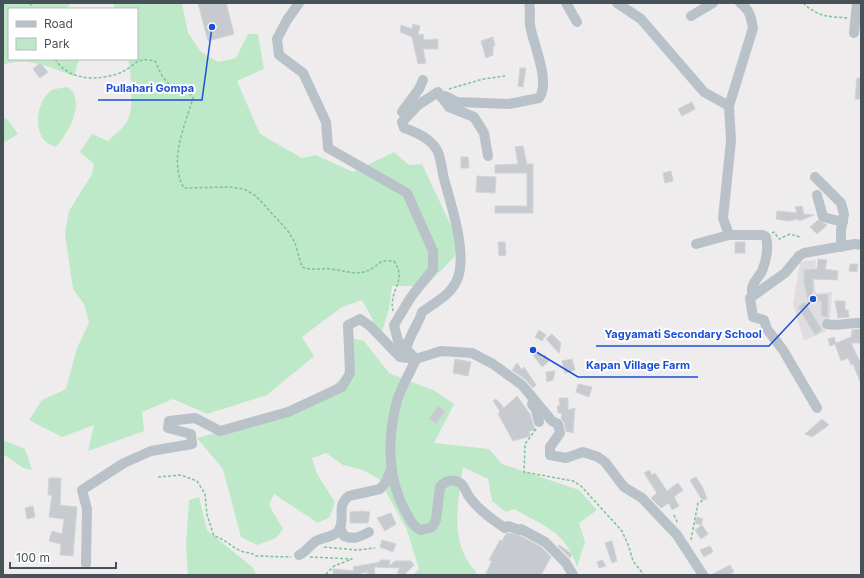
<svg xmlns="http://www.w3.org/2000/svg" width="864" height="578" font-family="Inter,sans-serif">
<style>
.education{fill:#e0ddde}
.green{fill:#bee9c9}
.building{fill:#c7cacf;stroke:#d1d4d7}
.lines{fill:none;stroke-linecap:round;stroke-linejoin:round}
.path{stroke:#7ac396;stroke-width:1.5;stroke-dasharray:3 2;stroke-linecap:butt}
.minor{stroke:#b9c2c8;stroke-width:10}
.leader{fill:none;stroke:#1d4ed8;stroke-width:1.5}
.callout-dot{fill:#1d4ed8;stroke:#fff;stroke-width:1.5}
.callout-label{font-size:11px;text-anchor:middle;font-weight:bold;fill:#1d4ed8;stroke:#fff;stroke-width:4;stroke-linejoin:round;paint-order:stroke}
</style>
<rect width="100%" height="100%" fill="#efeced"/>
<polygon class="education" points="816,260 814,281 816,293 832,292 832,295 830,318 821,322 826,331 804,341 793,304 800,262"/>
<g class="green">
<path d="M3 3H71L66 9H9V59H79L74 76C52 68 26 56 3 65Z"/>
<path d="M113 3H182L188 33 201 52 218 62 236 58 248 34H258L264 69 237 81 260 134 302 158 316 155 353 172 394 152 409 165 422 164 454 232 455 256 426 286H392L389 309 381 335 362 300 342 307 302 337 314 356 267 395 207 414 173 399 142 412 144 431 88 451 94 425 62 437 29 420 42 400 66 389 77 348 89 323 84 304 73 289 65 234 69 211 92 174 94 164 80 152 92 134 108 141C114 135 121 130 126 123 135 111 131 73 128 59H137V9H115Z"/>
<path d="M68 87C70 89 73 92 74 94 81 111 67 134 56 147 54 146 50 145 47 143 32 131 37 100 52 90 56 88 63 88 68 87Z"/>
<polygon points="3,117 8,120 18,134 3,143"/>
<path d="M351 338 364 341 389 373 435 391 454 404 434 443 489 449 502 464 579 490 597 510 579 523 585 542 577 567C566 532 544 526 514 509L506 512 492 501 488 479 463 467C459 496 452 527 464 554 467 562 474 569 478 575H413L419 569 407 530 379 479 363 470 343 465 326 453 312 458 317 474 335 502 330 517 318 523 274 494 269 505 283 529 276 538 257 545 241 537 223 469 197 438 278 416 325 393 349 371Z"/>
<path d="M3 440 25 449 32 470C17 468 15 459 3 455Z"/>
<polygon points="199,497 207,530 253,568 256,575 188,575 186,546 189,500"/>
</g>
<g class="building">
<polygon points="198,3 226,3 234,34 208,41"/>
<polygon points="413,24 420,26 418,35 423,34 424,40 438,39 438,49 423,49 426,63 418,64 412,37 400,32 401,25 412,29"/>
<polygon points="493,37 495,46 493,46 493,55 486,58 481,41"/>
<polygon points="40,63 48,72 40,78 33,69"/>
<polygon points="520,68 526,68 523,87 518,86"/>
<polygon points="857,78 861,78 861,99 855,99"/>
<polygon points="692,102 695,109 682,116 678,109"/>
<polygon points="523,146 527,164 533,164 533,213 495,213 495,206 527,206 527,173 495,173 495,165 518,164 515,147"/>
<polygon points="461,157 468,157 469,168 461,168"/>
<polygon points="671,171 673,181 665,183 663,173"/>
<polygon points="477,176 496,177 495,193 476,192"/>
<polygon points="802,206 804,214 814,215 799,221 798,219 789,221 776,219 777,211 797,213 795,207"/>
<polygon points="818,220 827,225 817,234 810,227"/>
<polygon points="498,242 505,242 506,255 499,256"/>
<rect x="735" y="242" width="10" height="11"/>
<polygon points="818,259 827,260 825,269 838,271 837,280 813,279 813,295 828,294 828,317 821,316 822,301 808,302 804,283 804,270 817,269"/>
<polygon points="850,264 858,264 857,272 849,271"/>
<polygon points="835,301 845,301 845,310 848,310 849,317 838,318"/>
<polygon points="805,302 822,330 815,335 798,307"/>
<polygon points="861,329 861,343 851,343 861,364 861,384 853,364 851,365 848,358 841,361 835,344 830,346 828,339 834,337 836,343 851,337 852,330"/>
<polygon points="539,330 546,335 542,341 535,337"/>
<polygon points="552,334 561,343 559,353 546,339"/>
<polygon points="534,345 542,358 545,355 549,361 542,367 528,348"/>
<polygon points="455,359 471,362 468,376 453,373"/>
<polygon points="572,359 575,370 565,373 562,361"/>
<polygon points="517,363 522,370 524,367 536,385 533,388 526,380 512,370"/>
<polygon points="555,371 553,380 547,382 546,372"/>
<polygon points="578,384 592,387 589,397 576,392"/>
<polygon points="517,396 530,414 535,430 529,431 530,436 513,441 498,414 500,411 493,401 496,399 504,408"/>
<polygon points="559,398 568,398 568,410 575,408 573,433 566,431 564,422 561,418 562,413 558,413 557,406 560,406"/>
<polygon points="438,406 445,411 436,424 429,419"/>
<polygon points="822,419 829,425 812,437 805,434"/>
<polygon points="649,470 652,475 655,473 667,491 678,483 683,490 674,497 679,506 672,510 669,503 661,508 651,498 657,493 644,473"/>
<polygon points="696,477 703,488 707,499 702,500 690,480"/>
<polygon points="49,478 61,478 60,505 77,507 73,556 60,555 61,544 49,541 52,531 62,534 64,519 49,517 52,495 48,495"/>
<polygon points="33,506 35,517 27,519 25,508"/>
<polygon points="362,511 370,512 368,523 350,523 350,512"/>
<polygon points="391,513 396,524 385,531 377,518"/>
<polygon points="697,517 703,519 701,525 695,523"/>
<polygon points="702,525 708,534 701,539 695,530"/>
<polygon points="509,533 521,536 541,547 551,557 541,575 489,575 486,573 492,561 489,560 500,540 502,541 506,534"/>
<polygon points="382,540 396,544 393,552 380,547"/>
<polygon points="612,541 617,561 612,563 605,543"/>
<polygon points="559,545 572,554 570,558 558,546"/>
<polygon points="710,546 713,552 704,557 700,550"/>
<polygon points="380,560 390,560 389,566 395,561 411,561 414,565 404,575 397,573 400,568 374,567 375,575 367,575 367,572 355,575 333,575 333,569 354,571 353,567 380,562"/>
<polygon points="602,560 606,566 599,568 597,562"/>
<polygon points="730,565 734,572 728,575 711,575"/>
</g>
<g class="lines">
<g class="path">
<polyline points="30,3 32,9"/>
<path d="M803 3C820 18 827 16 848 18"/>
<path d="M55 59C68 80 95 81 117 74 134 69 136 54 156 62 159 71 163 80 172 86 181 92 186 87 193 98 185 126 168 160 184 188L229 187 244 189 256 196 288 231 295 243 302 267C312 271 320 268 330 269 355 272 361 279 382 261H394C408 282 388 290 393 311"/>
<polyline points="449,89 483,79 505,76"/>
<polyline points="772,233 774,232 779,239 790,234 800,237"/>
<polyline points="536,429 525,444 524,472 573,481 581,486 622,531 629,547 633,561 644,575"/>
<path d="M158 477 181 475 197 481 205 494 207 515 214 536C224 538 231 547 241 551 246 553 251 552 256 556L291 557"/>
<polyline points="674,515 678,524"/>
<polyline points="691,540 698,503 704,500"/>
<polyline points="324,547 357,550 375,548"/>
<polyline points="310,557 352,559 334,566 325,575"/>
</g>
<g class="minor">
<polyline points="299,3 287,20 277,39 279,55 303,73 326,122 328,148 407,193 433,251 433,269 411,297 394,325 398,341 416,359"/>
<polyline points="566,3 577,22"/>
<polyline points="617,3 641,19 704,92 729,106 731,141 723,218 729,235"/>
<polyline points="691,16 713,3"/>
<polyline points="854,33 857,3"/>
<path d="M441 97 445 96 457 102 509 104 539 98C551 82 533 44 530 25 529 18 531 10 529 3"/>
<path d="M729 106 753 28C751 17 750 10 740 3"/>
<polyline points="402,112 419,89 423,80"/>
<polyline points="815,177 841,203 844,214 841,230 841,247"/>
<polyline points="817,195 823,217 843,222"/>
<path d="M696 244 729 235H763L766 237C769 247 766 262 762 271 757 280 749 285 753 296"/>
<path d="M827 324C838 327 850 322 861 323"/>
<path d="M406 351C408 336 418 326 422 312 435 302 450 296 457 280 468 255 451 204 444 179 442 170 441 160 438 152 432 139 416 132 404 128L402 122 418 105 438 92 449 107 474 117 484 133 488 156"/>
<path d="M416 359C410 373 401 387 397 401 387 438 387 481 407 514 411 521 413 527 421 530L432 527 436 520 440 487C445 481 453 478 460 483 465 486 466 493 470 498 480 511 491 519 505 528L508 526 519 530 521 529 545 542 566 563 573 575"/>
<polyline points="532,404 536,410 539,422"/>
<polyline points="817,408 783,350 767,329 764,320 753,317 750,298 785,273 799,256 804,253 855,244 861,245"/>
<path d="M340 528 344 536C354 540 360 537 369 532"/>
<path d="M299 555C306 552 310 545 316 541 323 537 337 537 340 528 345 516 336 506 349 496L380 489 386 482 391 469"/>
<polyline points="86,564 87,509 82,490 124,463 151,451 192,444 191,434 168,428 169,421 195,418 220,431 288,412 342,387 350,373 348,325 360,319 370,326 400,357 416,359 441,351 472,353 493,364 522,385 552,421 558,424 560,433 550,447 550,455 566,458 583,452 598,457 605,462 624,487 642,498 677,535 703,575"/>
</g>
</g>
<path class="leader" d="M212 27L202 100H98M813 299L769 346H596M533 350L578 377H698"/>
<g class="callout-dot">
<circle cx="212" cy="27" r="4"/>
<circle cx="813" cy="299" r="4"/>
<circle cx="533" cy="350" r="4"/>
</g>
<g class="callout-label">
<text x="150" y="92">Pullahari Gompa</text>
<text x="683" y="338">Yagyamati Secondary School</text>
<text x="638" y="369">Kapan Village Farm</text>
</g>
<rect width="864" height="578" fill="none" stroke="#475258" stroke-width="8"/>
<rect x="8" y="8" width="130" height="52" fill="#ffffff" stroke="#b5babc"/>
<rect x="16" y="21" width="20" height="6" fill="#b9c2c8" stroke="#b5babc"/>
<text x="44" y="28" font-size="12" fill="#475258">Road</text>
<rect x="16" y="38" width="20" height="12" fill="#bee9c9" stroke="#b5babc"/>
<text x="44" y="48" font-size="12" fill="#475258">Park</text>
<path d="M10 562v6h106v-6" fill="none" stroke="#475258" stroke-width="2"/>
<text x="16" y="562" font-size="12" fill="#475258" stroke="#ffffff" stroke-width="3" paint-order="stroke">100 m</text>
</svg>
